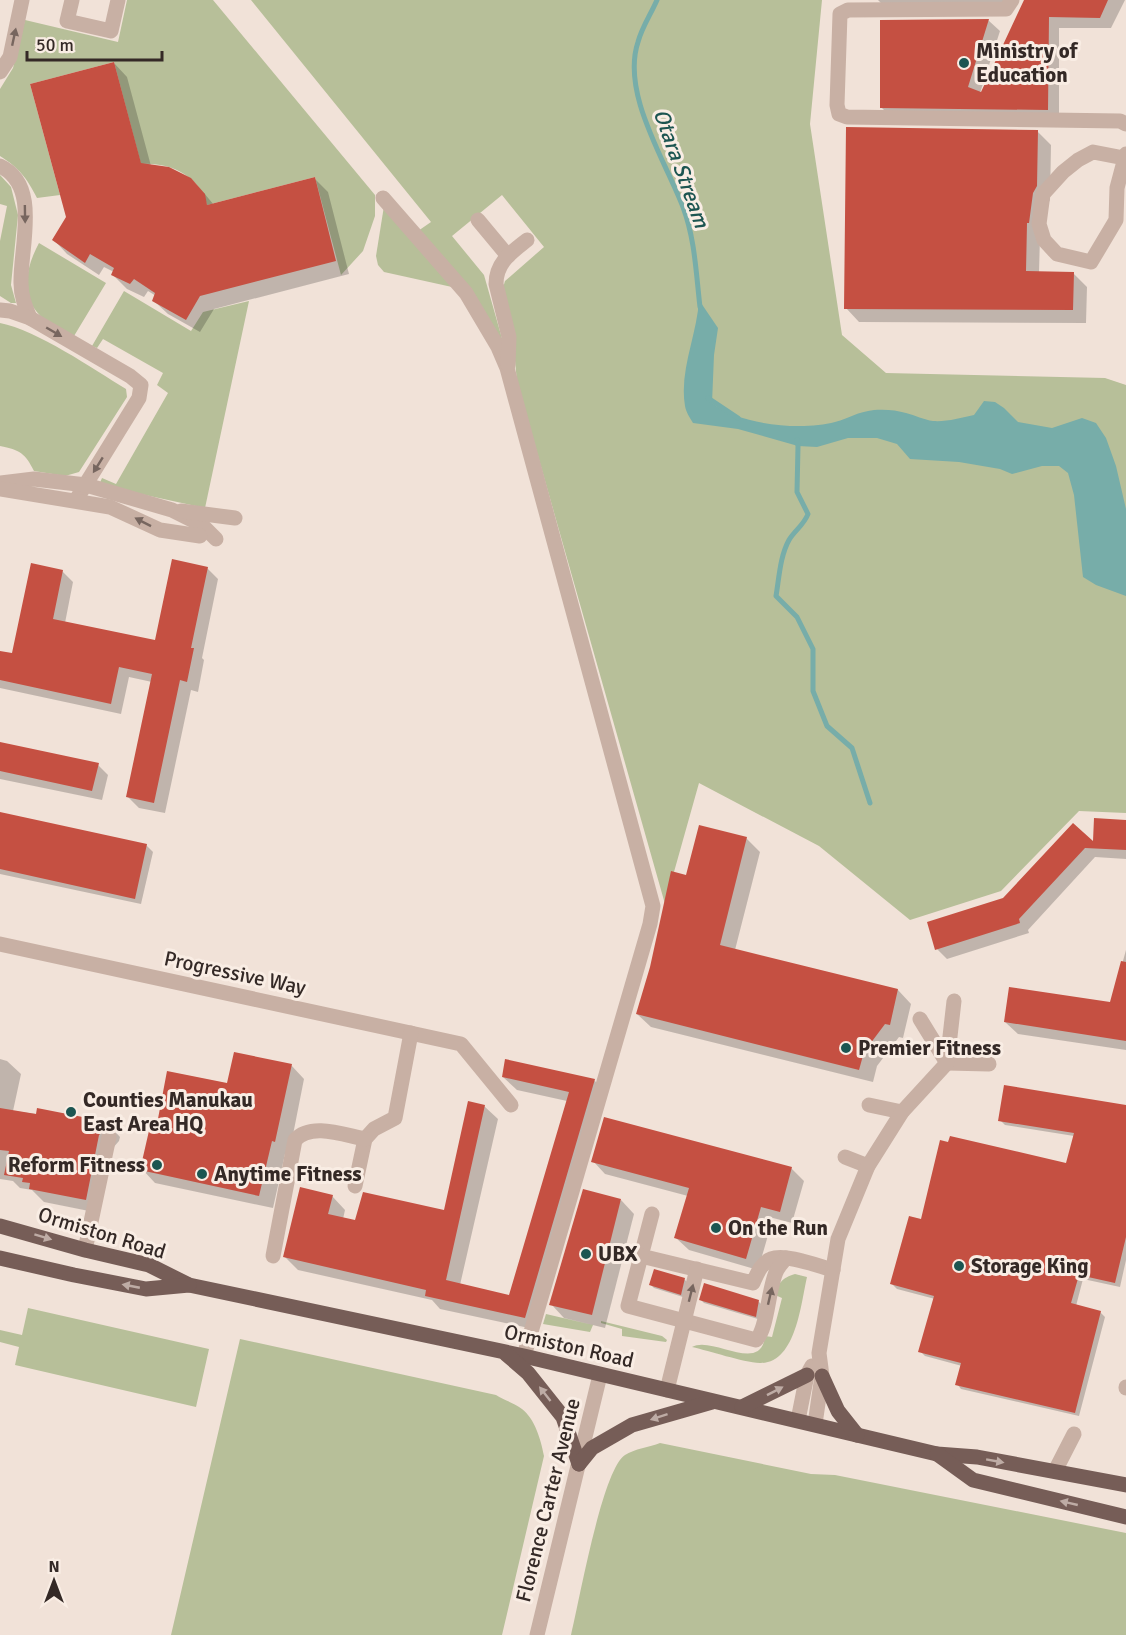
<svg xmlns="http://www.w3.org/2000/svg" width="1126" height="1635" font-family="Signika,sans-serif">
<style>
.green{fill:#b7bf99}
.water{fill:#77ada9}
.shadow{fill:#0003}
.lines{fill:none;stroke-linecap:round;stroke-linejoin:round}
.stream{stroke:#77ada9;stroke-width:5}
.building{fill:#c55042}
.minor{stroke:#c8b0a4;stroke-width:15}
.major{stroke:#765d57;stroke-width:15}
.oneway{fill:#77665f}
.oneway2{fill:#beaca5}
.poi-dot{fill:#1c5551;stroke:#f9ede4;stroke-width:2}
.labels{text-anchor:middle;stroke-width:6;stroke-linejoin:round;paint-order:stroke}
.poi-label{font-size:21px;font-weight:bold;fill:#342926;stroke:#f9ede4;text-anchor:start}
.street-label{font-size:21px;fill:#342926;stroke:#f9ede4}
.water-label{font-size:22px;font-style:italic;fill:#1c5551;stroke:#f9ede4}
</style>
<rect width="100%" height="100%" fill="#f1e2d8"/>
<g class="green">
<path d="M127 0H213L375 195V216L363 251 341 275 315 177 207 205C200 176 170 162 141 164L114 62 30 84 60 195 37 198C27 178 19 168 0 156V89L13 68 25 20 118 42Z"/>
<polygon points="251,0 822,0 810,124 842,335 886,373 1105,378 1126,385 1126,813 1079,811 1001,891 910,920 819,846 699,783 665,904 517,382 515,361 502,291 505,281 544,247 502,195 452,236 484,275 503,342 418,231 431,222"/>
<polygon points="0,175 11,187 18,215 11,285 16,303 11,303 0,296 0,241 7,206 0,204"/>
<polygon points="384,206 452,287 384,272 378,265 376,256"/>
<path d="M39 243 106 283 74 336C65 331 53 327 45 320 19 299 25 269 39 243Z"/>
<polygon points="124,291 191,331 203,312 249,301 205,508 99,485 102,478 116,484 168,393 157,385 163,373 103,339 97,348 92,346"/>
<path d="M0 323C37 330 93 369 126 389L127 397 79 472 65 476 34 471C25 453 20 450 0 446Z"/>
<path d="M795 1274 807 1277C801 1303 796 1364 760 1363 742 1362 710 1351 692 1347 712 1335 761 1375 765 1336L772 1337 782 1298 775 1295C779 1282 782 1278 795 1274Z"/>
<polygon points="28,1308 209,1349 196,1407 15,1365 19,1347 0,1342 0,1330 22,1335"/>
<polygon points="546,1314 593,1325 590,1332 543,1324"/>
<polygon points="601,1321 662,1336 667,1340 666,1342 622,1336 622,1329 601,1323"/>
<path d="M240 1339 496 1395C504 1400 514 1403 522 1409 535 1419 541 1440 544 1456L502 1635H171Z"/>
<path d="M660 1443 811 1474 835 1475 1126 1533V1635H571C579 1603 602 1470 625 1455 634 1449 650 1447 660 1443Z"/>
</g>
<path class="water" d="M699 300 718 328 714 355 712 403C740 425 801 431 835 422 850 418 857 412 874 410 884 409 897 410 906 413 915 415 924 420 933 421 946 422 961 418 974 415L984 401 995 402 1004 408 1018 422 1052 428 1082 418 1096 423 1106 438 1116 466 1126 509V596L1096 585 1083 577 1074 495 1068 473 1059 466H1042L1012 474 1000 469 959 462 910 459 897 444 877 438H848L817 447 798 446 738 429 693 423C690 418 686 412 685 406 679 371 697 335 699 300Z"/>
<g class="shadow">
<polygon points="878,0 1012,0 1008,12 891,13"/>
<polygon points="1026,0 1125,0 1111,28 1059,28 1059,121 892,118 881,107 988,20 1000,31 980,93 982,93"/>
<polygon points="114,63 127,77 151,166 204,193 214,205 315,179 328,192 349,274 214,309 200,332 168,314 154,301 156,296 148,291 144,297 127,289 113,275 114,272 104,267 99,275 67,254 54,240 67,218"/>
<polygon points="1037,131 1051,145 1050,200 1046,207 1040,236 1039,273 1073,273 1087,287 1086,323 859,322 846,308"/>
<polygon points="207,568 218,579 202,658 204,660 198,692 191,690 165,813 139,808 128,797 152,682 129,677 121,714 0,688 0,652 13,655 62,571 73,582 65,623 157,642"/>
<polygon points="0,744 98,765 108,775 102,800 0,779"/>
<polygon points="0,813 146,845 153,852 141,904 0,874"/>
<polygon points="1126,821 1126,859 1095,857 1028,930 1029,933 947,959 937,949 1004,900 1073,825 1094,844"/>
<polygon points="746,838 760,852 735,950 898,990 911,1004 903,1038 899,1037 877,1066 873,1082 651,1027 637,1014 688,877"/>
<polygon points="1126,950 1126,1050 1018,1034 1005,1022 1111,1004"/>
<polygon points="0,1059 7,1061 21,1074 13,1111 107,1123 120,1137 119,1141 112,1149 99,1213 44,1202 32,1190 20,1188 13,1181 0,1179"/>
<polygon points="291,1065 304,1079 289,1155 285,1154 273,1208 155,1183 142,1169 158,1125 228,1085"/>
<polygon points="503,1077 594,1080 607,1094 538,1330 440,1309 432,1300 298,1270 285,1257 332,1196 345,1210 343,1219 356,1222 445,1212 484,1106 498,1119 460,1285 510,1297 567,1101 517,1090"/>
<polygon points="1126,1106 1126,1260 1120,1287 1083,1279 1076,1306 1100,1312 1105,1317 1079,1416 961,1389 957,1384 962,1366 925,1356 920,1351 935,1299 897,1289 892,1284 922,1221 1067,1165 1074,1136 1005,1125 1000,1120"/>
<polygon points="593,1161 791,1168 804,1181 792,1223 773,1218 758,1270 689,1250 676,1238 688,1196 605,1174"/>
<polygon points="621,1200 634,1214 605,1328 564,1318 551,1304"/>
<polygon points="684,1279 687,1282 683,1297 654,1288 651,1285"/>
<polygon points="701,1300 758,1301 761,1304 758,1319 704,1303"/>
</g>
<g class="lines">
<g class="stream">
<path d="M657 0C651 14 642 27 638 42 621 93 665 160 683 207 695 239 696 273 700 307"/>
<polyline points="708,398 738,418"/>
<path d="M797 440 798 446 797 492 808 514C804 525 794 531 789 540 780 556 779 579 776 596L797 617 813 649V691L827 726 852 748 870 803"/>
</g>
</g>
<g class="building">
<polygon points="1024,0 1108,0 1100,18 1049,17 1048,110 880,108 880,20 989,19 968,87 981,92"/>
<polygon points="114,62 141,163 169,167 191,178 205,194 207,205 315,177 336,261 200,296 186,320 152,301 155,293 134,279 130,284 111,275 114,268 90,254 85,263 52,240 66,217 30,84"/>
<polygon points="846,127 1038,130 1037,186 1033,193 1029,223 1027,223 1026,271 1074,272 1073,310 844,309"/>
<polygon points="172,559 208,567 191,648 194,648 187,682 180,680 154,803 126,797 152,674 119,667 111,704 0,680 0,651 12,653 31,563 63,570 53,619 155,640"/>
<polygon points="0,742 99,763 92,791 0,771"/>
<polygon points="0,812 147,844 135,899 0,869"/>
<polygon points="1094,818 1126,820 1126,850 1085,848 1019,919 1020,923 935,950 927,922 1003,898 1073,823 1093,841"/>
<polygon points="699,825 747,837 720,945 898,989 890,1025 885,1024 864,1052 859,1070 636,1014 650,967 671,871 686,875"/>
<polygon points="1121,961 1126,962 1126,1041 1004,1022 1009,987 1110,1002"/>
<polygon points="234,1052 292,1064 275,1142 272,1141 259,1196 140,1170 151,1122 157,1124 167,1071 227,1083"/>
<polygon points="505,1059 595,1079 525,1318 425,1296 426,1290 283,1257 300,1187 333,1195 328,1214 355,1220 363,1192 444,1210 468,1101 485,1105 446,1280 509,1295 569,1092 502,1077"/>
<polygon points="1004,1085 1126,1105 1126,1237 1115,1283 1079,1275 1071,1303 1101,1311 1075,1413 955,1385 961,1363 918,1352 934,1296 890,1284 909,1216 921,1219 940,1140 948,1142 950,1136 1066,1163 1074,1133 998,1121"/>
<polygon points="0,1108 36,1114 37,1108 108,1122 106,1128 99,1135 86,1200 29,1189 30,1183 22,1182 23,1178 4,1175 9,1151 0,1150"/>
<polygon points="604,1117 792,1167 780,1212 761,1207 746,1259 674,1238 689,1188 591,1162"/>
<polygon points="583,1189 621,1199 592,1315 549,1305"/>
<polygon points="654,1269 685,1278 681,1295 649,1285"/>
<polygon points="704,1283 759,1300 756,1317 699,1300"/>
</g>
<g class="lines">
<g class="minor">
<polyline points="72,0 67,21 111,31 118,0"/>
<polyline points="1012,0 1006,9 848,10 840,14 837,105 839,114 847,117 1120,121 1126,124"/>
<polyline points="0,72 10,57 22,0"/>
<polyline points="1124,158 1093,152 1078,160 1063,172 1043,194 1039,224 1044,240 1057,254 1091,262 1116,220 1117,188 1126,154"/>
<path d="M0 166C41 185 20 247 21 283 21 296 25 306 30 318"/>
<polyline points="383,198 466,293 498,347 507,368 653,906 650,924 524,1356"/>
<polyline points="478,220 508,256"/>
<polyline points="0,310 10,311 30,318 130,376 141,385 139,398 76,500"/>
<path d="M508 365 509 337 496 284C496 262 512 252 527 240"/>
<polyline points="0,483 34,479 86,485 172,510 202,525 216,539"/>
<polyline points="0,489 110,507 160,530 200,536"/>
<polyline points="181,511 235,518"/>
<polyline points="0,944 461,1044 511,1105"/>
<polyline points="920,1019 947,1063"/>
<polyline points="947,1063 954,1001"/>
<polyline points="947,1063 989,1064"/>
<polyline points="869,1105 902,1112"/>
<polyline points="845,1157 868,1166"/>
<polyline points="355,1186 365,1139 374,1129 395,1118 411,1033"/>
<path d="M652 1214 641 1256 753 1283C757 1274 761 1263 771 1259 785 1253 818 1266 833 1270"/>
<polyline points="85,1250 109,1137"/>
<path d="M273 1256 295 1140C311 1122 344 1135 365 1139"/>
<path d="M641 1256 628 1306 756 1340C768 1329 768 1287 777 1270 779 1266 783 1262 786 1258"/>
<polyline points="1126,1387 1126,1388"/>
<polyline points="667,1390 697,1269"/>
<polyline points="798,1420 807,1375 812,1366"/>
<polyline points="815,1424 822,1376 819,1353 838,1239 868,1166 902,1112 947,1063"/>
<polyline points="1055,1471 1074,1434"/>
<polyline points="537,1635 600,1375"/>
</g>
<g class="major">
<polyline points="0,1226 85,1250 149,1265 189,1285 524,1356 937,1454 977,1457 1126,1485"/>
<polyline points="0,1258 74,1275 146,1289 189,1285"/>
<polyline points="506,1354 528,1373 563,1417 579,1464"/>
<polyline points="822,1376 838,1411 857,1435"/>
<polyline points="742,1407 807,1375"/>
<polyline points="937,1454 973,1480 1126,1517"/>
<polyline points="579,1464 592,1448 632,1425 712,1402"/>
</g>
</g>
<defs><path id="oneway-solid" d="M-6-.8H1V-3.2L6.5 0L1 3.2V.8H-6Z" transform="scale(1.5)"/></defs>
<g class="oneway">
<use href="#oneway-solid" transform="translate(14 37) rotate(-78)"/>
<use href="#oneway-solid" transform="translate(25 214) rotate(89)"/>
<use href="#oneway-solid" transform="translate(54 332) rotate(30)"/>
<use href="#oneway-solid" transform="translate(98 465) rotate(122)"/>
<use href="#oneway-solid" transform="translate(143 522) rotate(-153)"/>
<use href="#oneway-solid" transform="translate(691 1293) rotate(-76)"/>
<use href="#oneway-solid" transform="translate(770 1296) rotate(-77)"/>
</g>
<g class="oneway2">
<use href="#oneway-solid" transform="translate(43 1237) rotate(17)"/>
<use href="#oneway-solid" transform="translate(131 1286) rotate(-169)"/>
<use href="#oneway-solid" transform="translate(775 1391) rotate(-27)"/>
<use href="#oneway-solid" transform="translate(545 1394) rotate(-128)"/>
<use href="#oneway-solid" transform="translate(659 1417) rotate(162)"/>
<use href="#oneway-solid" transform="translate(995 1461) rotate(10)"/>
<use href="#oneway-solid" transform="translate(1069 1503) rotate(-167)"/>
</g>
<g class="poi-dot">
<circle cx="964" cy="63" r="6"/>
<circle cx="846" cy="1048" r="6"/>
<circle cx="71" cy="1112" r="6"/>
<circle cx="157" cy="1165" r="6"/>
<circle cx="202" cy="1174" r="6"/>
<circle cx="716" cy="1228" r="6"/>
<circle cx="586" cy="1254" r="6"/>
<circle cx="959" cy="1266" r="6"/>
</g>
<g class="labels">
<g class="poi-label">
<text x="976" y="58">Ministry of<tspan x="976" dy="24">Education</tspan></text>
<text x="858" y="1055">Premier Fitness</text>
<text x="83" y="1107">Counties Manukau<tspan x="83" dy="24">East Area HQ</tspan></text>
<text x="145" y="1172" text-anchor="end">Reform Fitness</text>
<text x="214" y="1181">Anytime Fitness</text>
<text x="728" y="1235">On the Run</text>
<text x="598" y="1261">UBX</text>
<text x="971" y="1273">Storage King</text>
</g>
<g class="street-label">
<text transform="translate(235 973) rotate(12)" y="7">Progressive Way</text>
<text transform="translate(102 1233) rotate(17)" y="7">Ormiston Road</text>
<text transform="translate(569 1346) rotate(13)" y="7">Ormiston Road</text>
<text transform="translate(548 1500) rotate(-76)" y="7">Florence Carter Avenue</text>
</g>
<g class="water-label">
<text transform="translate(682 168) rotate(70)" y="8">Otara Stream</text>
</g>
</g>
<g transform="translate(54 1581)" stroke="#f9ede4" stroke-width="4.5" paint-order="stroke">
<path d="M0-4.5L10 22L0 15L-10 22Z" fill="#342926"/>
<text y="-9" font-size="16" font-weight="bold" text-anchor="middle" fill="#342926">N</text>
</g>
<path d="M27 51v9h135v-9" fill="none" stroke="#342926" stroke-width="3"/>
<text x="36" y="51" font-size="18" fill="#342926" stroke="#f9ede4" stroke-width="4.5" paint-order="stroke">50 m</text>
</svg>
